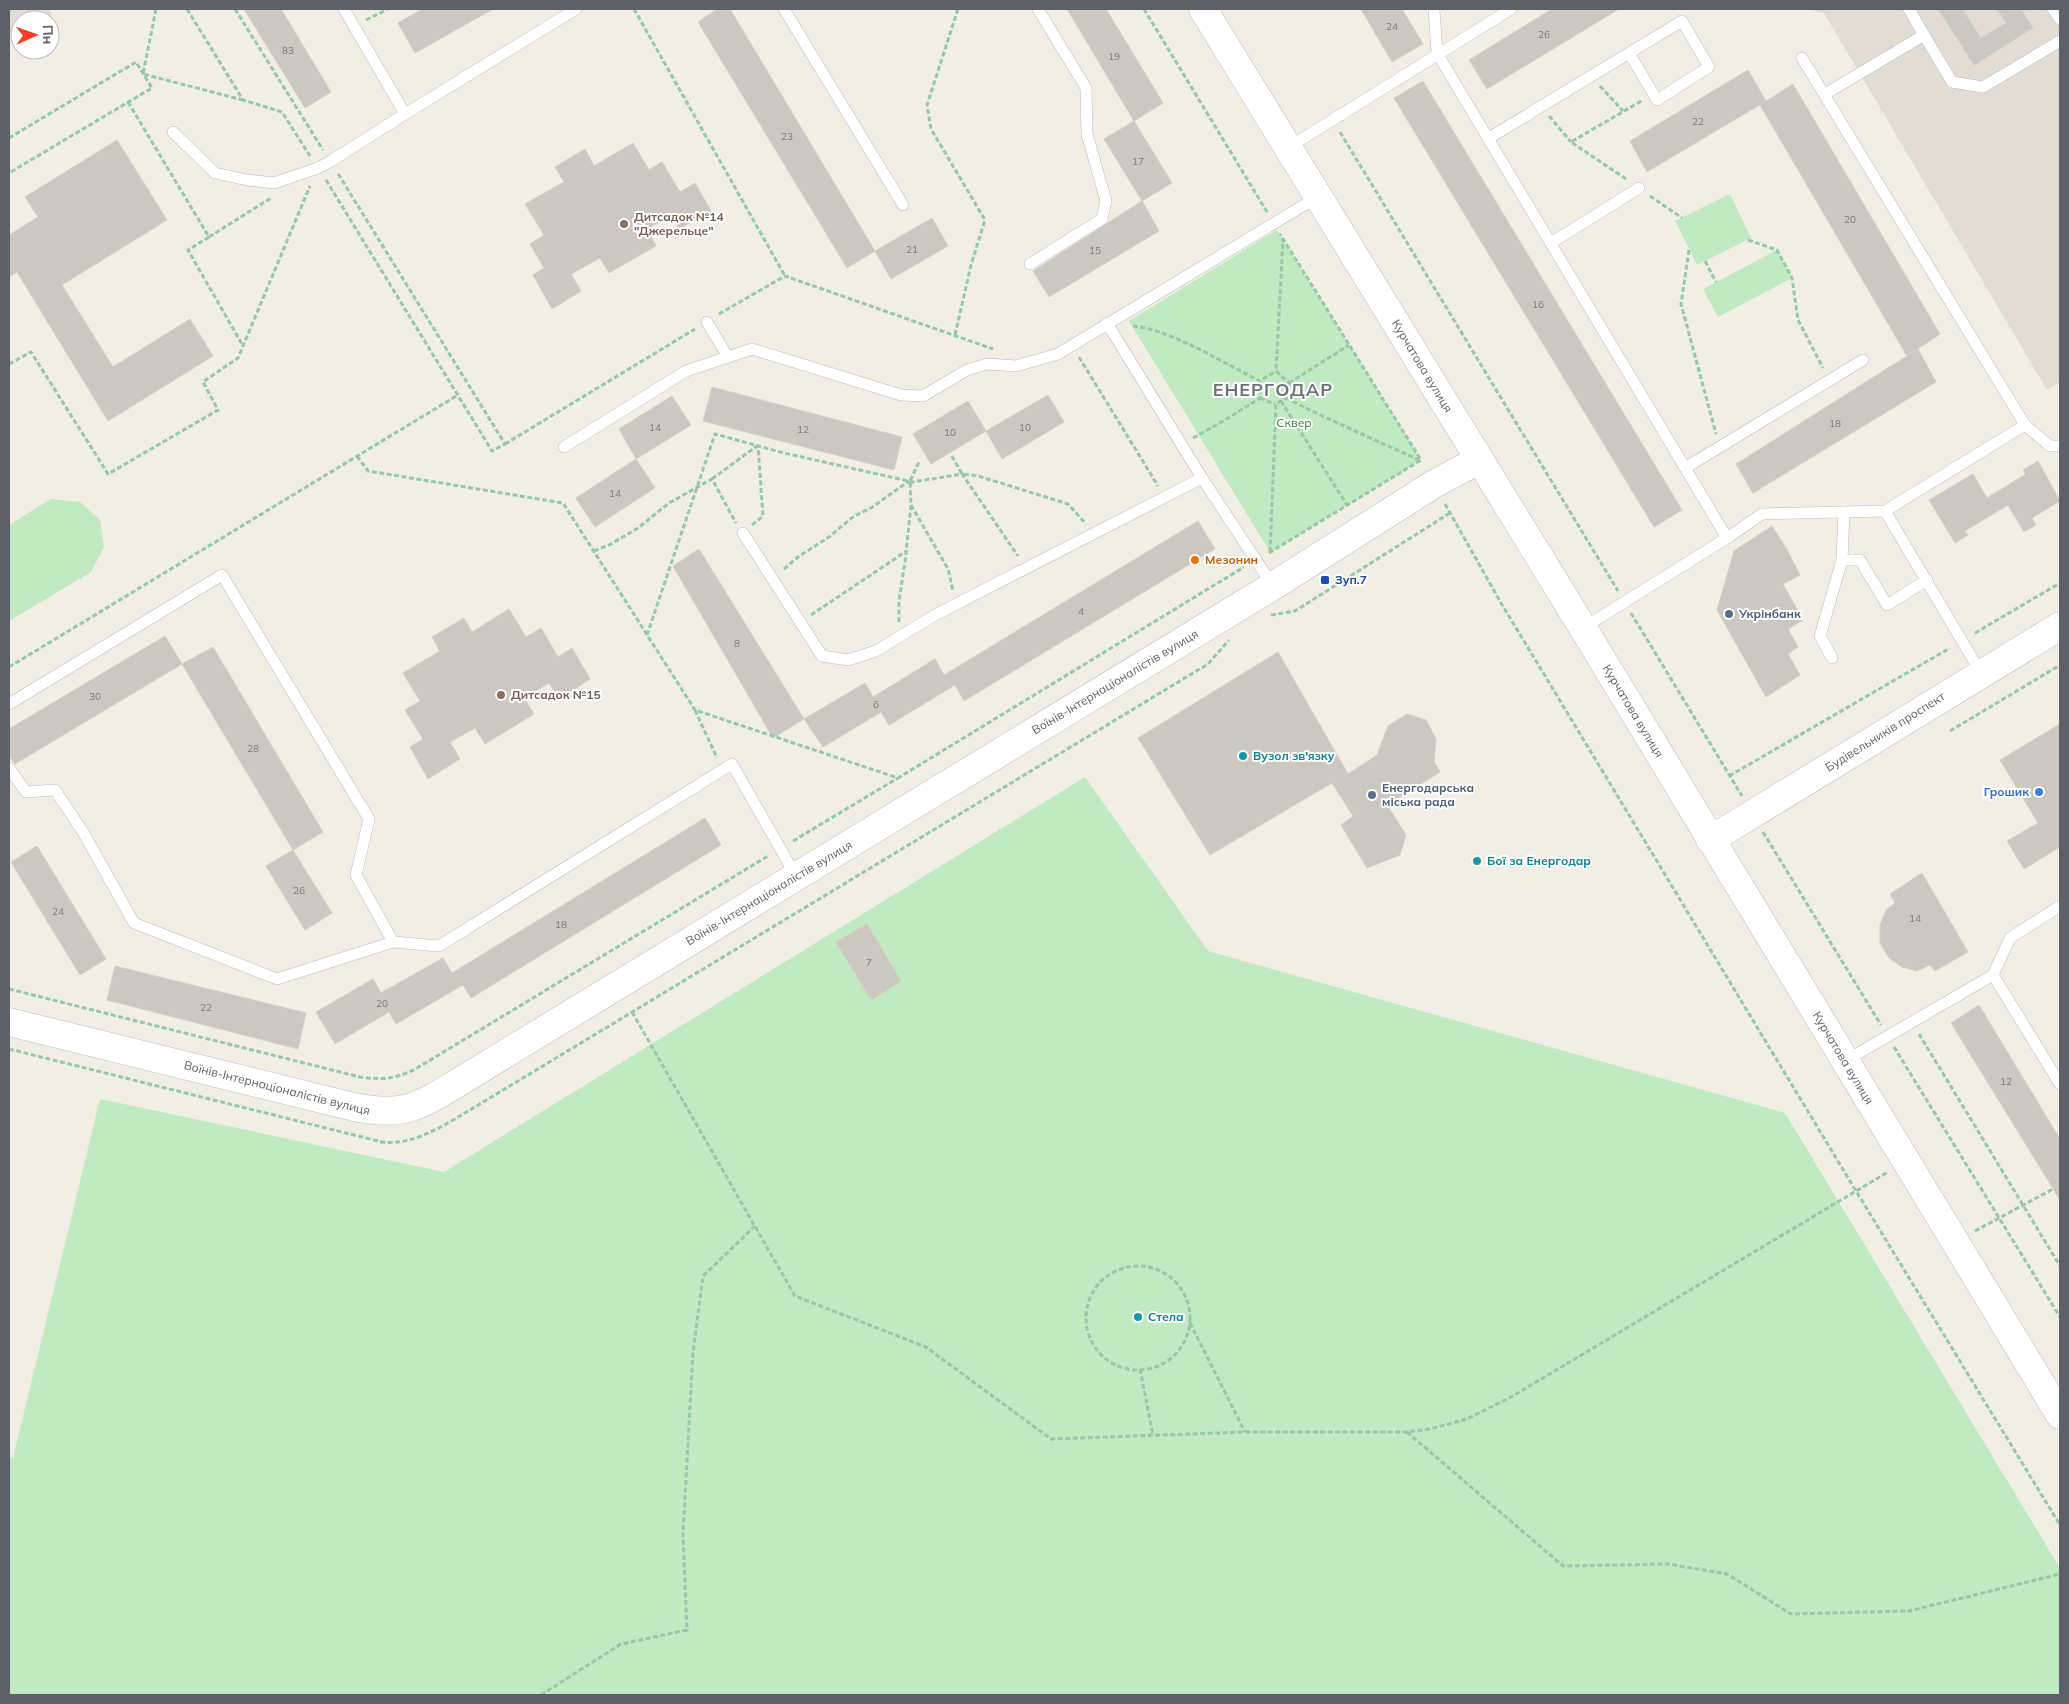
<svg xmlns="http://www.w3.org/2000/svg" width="2069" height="1704" font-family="Mulish,sans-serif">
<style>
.education{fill:#e1ddd4}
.green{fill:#c1e9c2}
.building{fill:#cbc8c2;stroke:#d6d0c3}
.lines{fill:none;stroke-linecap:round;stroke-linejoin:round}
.lane-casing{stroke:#b8bbc0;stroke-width:12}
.secondary-casing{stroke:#b9bcc2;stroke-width:29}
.path{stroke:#98c8a7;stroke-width:3;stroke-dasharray:5 2.5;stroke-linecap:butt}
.lane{stroke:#fff;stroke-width:11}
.secondary{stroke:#fff;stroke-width:28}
.education-dot{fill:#8d6e63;stroke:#fff;stroke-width:2}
.food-dot{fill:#e8710a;stroke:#fff;stroke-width:2}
.transit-dot{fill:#1a4fb4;stroke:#fff;stroke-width:2}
.service-dot{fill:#5c6f8a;stroke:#fff;stroke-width:2}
.culture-dot{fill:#0f9aa8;stroke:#fff;stroke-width:2}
.shop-dot{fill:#3f7fe0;stroke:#fff;stroke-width:2}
.labels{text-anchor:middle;stroke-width:4;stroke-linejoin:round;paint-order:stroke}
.number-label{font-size:10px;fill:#787b7e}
.education-label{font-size:12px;font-weight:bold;fill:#785e54;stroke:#fff;text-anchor:start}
.street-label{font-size:12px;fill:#5d6167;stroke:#fff}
.park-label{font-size:12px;fill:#2f8435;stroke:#fff}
.food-label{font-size:12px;font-weight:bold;fill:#c56008;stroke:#fff;text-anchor:start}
.transit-label{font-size:12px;font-weight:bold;fill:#164399;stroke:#fff;text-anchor:start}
.service-label{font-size:12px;font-weight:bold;fill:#4e5e75;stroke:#fff;text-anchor:start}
.culture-label{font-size:12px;font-weight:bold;fill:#0d838f;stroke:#fff;text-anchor:start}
.shop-label{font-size:12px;font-weight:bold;fill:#366cbe;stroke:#fff;text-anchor:end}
.district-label{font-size:18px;font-weight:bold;letter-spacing:1px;fill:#6e7379;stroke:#fff}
</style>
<rect width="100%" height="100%" fill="#f0eee5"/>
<g class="education">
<polygon points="9,9 49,9 52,14 41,20 20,20 20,33 9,40"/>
<polygon points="1805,9 2060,9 2060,382 2047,390 1824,13"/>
</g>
<g class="green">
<polygon points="1730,194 1751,238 1697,265 1675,221"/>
<polygon points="1277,230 1421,460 1270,552 1129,321"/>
<polygon points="1777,250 1792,278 1718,317 1703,289"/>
<polygon points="51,499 80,502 100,520 104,547 91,572 9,621 9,525"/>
<polygon points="1085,777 1208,951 1785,1113 2060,1568 2060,1695 9,1695 9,1457 13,1458 100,1099 444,1172"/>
</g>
<g class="building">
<polygon points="244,9 281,9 331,92 305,108"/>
<polygon points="422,9 493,9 415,53 398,23"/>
<polygon points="717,9 730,9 875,251 847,268 698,22"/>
<polygon points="1067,9 1106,9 1163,103 1134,121"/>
<polygon points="1361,9 1402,9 1423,44 1392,62"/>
<polygon points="1552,9 1619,9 1487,89 1469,60"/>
<polygon points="1938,9 1962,9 1981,38 2006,23 1997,9 2021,9 2033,28 1974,65"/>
<polygon points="1748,70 1766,101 1647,172 1630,141"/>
<polygon points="1423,81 1682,510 1654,527 1394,98"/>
<polygon points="1793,84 1940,334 1907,356 1760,105"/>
<polygon points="1134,121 1172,183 1142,201 1104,139"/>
<polygon points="117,140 167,220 62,285 113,367 190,319 213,356 108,421 17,272 9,277 9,235 38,217 25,197"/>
<polygon points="633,143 649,170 662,162 680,192 695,183 711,211 679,229 671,215 647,229 656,246 609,273 600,258 571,274 581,291 552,309 533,275 544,268 530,244 544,235 525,204 564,182 555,167 585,149 594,166"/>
<polygon points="1142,201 1159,231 1049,297 1033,271"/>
<polygon points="932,218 948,246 891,279 875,251"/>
<polygon points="1918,349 1936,382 1753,493 1736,464"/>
<polygon points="712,387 902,437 894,470 703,421"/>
<polygon points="1048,395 1064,422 1002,459 986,431"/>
<polygon points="672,396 691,425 636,459 619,429"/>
<polygon points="968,401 986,431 931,464 913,434"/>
<polygon points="636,459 655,488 595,527 576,498"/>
<polygon points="2038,461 2060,501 2032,518 2036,525 2024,532 2008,505 1965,531 1968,535 1955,543 1929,500 1973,474 1987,498 2026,474 2023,470"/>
<polygon points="1198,521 1215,549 964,701 955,685 889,725 881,712 823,747 804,719 865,683 873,697 935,659 944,675"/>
<polygon points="1772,526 1786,548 1800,575 1783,584 1803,620 1788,629 1798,647 1788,654 1800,675 1766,697 1717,610 1734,551"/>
<polygon points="699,549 804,719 773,738 673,566"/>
<polygon points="509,609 526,637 541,628 558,657 572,648 590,679 559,699 549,683 524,698 534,714 485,744 475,728 450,742 460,759 428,779 410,747 423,739 405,710 420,701 403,673 440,651 432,637 464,618 472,632"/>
<polygon points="165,636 182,664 15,764 13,762 9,754 9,729"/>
<polygon points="213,647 323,832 293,850 182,664"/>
<polygon points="1278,652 1348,774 1377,755 1388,726 1407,714 1426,720 1436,739 1434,762 1440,772 1387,805 1406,835 1400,855 1367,868 1341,825 1353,816 1332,783 1210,855 1138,738"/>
<polygon points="2060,724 2060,847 2024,869 2007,841 2038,823 2000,760"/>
<polygon points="705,818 721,845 471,998 463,985 396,1024 389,1012 335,1044 316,1012 373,979 381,993 443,958 452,973"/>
<polygon points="37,846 106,959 80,975 11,862"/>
<polygon points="293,850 332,913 305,930 266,866"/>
<polygon points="1922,873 1968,952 1935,971 1930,965 1917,971 1902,967 1889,958 1880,943 1880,925 1886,910 1895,903 1890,894"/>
<polygon points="867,924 901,981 871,1000 836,942"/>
<polygon points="115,966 306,1013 298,1049 107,1000"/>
<polygon points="1979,1005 2060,1139 2060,1200 1951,1023"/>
</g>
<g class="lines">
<defs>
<g id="lane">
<polyline points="784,9 903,205"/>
<polyline points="1434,9 1437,53 1727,538"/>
<polyline points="1909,9 1924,35"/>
<polyline points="2053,9 2060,19"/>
<polyline points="1802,58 2025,425"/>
<polyline points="1825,94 1924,35 1952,82 1983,87 2060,41"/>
<polyline points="405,114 576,9"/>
<polyline points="173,132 215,173 247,180 274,183 318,168 331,161 405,114 344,9"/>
<polyline points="1489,138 1682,21 1709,67 1657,100 1629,53"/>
<polyline points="1289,147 1511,9"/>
<polyline points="1551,243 1639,188"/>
<polyline points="1030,264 1102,219 1106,201 1087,134 1086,88 1038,9"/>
<polyline points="707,322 728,357"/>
<polyline points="1107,323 1202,478"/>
<polyline points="564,447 686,371 752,349 901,395 923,396 967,370 987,364 1016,366 1058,354 1319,196"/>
<polyline points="1685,468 1863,360"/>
<polyline points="1885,511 1981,673"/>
<polyline points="743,533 822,656 848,660 876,651 935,615 1202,478 1273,586"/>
<polyline points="1842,560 1860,560 1887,605 1927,580"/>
<polyline points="1583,628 1727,538 1762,514 1885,511 2025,425 2050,446 2060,446"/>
<polyline points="1832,658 1820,636 1842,560 1844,512"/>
<polyline points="9,704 222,575 369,819 356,875 393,942"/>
<polyline points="9,768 26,792 55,790 83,832 134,923 277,979 393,942 439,946 732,764 796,876"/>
<polyline points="1993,975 2010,938 2060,906"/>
<polyline points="1845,1061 1993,975 2060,1084"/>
</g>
<g id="secondary">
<polyline points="1203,9 1583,628 2060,1415"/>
<polyline points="1710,840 2060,626"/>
<path d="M9 1022 354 1107C403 1117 418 1107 459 1082L1273 586 1434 484 1479 460"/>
</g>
</defs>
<use href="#lane" class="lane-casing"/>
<use href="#secondary" class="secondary-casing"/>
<g class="path">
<polyline points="156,9 143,74 243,100"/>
<polyline points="187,9 243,100 282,112 310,156"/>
<polyline points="235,9 323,150"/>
<polyline points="634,9 785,276"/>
<polyline points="1144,9 1267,212"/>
<polyline points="366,20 388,9"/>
<polyline points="1600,86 1623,111"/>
<polyline points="128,102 209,237 188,250 243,346"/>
<polyline points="1549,116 1571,142"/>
<polyline points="1340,132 1618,591"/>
<polyline points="9,138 136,62 152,88 9,173"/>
<polyline points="1626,179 1571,142 1643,100"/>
<polyline points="326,180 492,451 505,444 337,172"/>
<polyline points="1650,196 1682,218"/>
<polyline points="209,237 271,198"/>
<polyline points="1748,240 1777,250 1792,278 1798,320 1823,368"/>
<polyline points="1689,250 1681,304 1716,434"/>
<polyline points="1705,261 1716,282"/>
<polyline points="719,314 785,276 993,349"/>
<path d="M1133 326C1172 330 1223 363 1260 381L1276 371"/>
<polyline points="955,335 971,265 985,220 931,129 927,105 958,9"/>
<polyline points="1079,357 1158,486"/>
<polyline points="9,364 31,352 108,474 218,410 203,382 238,358 310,186"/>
<polyline points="1289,383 1349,345"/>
<polyline points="1260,398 1275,404"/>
<polyline points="1286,398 1320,415 1419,460"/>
<polyline points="1281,401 1347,505"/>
<polyline points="1193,438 1225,420 1260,398 1260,381"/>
<polyline points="505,444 695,329"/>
<polyline points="357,456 368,471 563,503 695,710 898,778 1244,567"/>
<polyline points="952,456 962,474 978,476 1068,504 1086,524"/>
<polyline points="712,479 757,446"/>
<polyline points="1445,504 1501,603 1856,1191 2060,1525"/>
<polyline points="911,505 948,569 953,591"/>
<polyline points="752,525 763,516 758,446"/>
<polyline points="594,551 611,544 638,528 669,503 712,479 736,523"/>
<polyline points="1270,552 1276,404 1286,398 1289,383 1276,371 1283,239"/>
<polyline points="1269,553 1421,460 1280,234"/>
<polyline points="784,569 798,557 829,537 854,516 871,508 909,481"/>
<polyline points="1631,613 1742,796"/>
<polyline points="811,615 905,552"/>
<polyline points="1271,615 1295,611 1450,513"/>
<polyline points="899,622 899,601 905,562 911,505 910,481 919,462"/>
<polyline points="1975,633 2060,583"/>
<polyline points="647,635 715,434 784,453 913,482 962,474 1018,556"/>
<polyline points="9,667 458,395"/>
<polyline points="695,710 717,758"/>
<polyline points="1950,731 2060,665"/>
<polyline points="1729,776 1950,648"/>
<polyline points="1763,832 1881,1025"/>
<polyline points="793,841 898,778"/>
<path d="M9 989 360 1077C382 1080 397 1079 417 1068L768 856"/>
<polyline points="632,1012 795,1296 926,1347 1051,1439 1245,1432 1407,1432 1430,1429 1467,1419 1511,1397 1888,1172"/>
<polyline points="1919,1034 2060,1266"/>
<polyline points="1894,1047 2060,1317"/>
<path d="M9 1049 382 1142C414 1146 444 1125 470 1110L1208 664 1229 640"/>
<polyline points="1975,1231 2053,1189"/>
<circle cx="1138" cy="1318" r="52"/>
<polyline points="1190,1323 1245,1432"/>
<polyline points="1140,1369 1153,1435"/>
<polyline points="1407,1432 1563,1566 1668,1564 1727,1574 1791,1614 1909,1611 2060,1574"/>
<polyline points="541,1695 621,1644 687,1630 683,1534 693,1352 703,1276 755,1226"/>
</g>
<use href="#lane" class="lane"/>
<use href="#secondary" class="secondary"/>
</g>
<g class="education-dot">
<circle cx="624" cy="224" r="5"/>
<circle cx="501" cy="695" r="5"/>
</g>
<circle class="food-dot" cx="1195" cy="560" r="5"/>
<rect class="transit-dot" x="1320" y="575" width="10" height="10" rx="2.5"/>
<g class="service-dot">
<circle cx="1729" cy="614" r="5"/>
<circle cx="1372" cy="795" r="5"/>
</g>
<g class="culture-dot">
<circle cx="1243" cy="756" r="5"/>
<circle cx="1477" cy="861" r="5"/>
<circle cx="1138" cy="1317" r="5"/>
</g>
<circle class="shop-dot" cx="2039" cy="792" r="5"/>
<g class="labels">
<g class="number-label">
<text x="1392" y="30">24</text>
<text x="1544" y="38">26</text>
<text x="288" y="54">83</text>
<text x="1114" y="60">19</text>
<text x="1698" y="125">22</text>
<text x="787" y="140">23</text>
<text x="1138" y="165">17</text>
<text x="1850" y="223">20</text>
<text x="912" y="253">21</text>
<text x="1095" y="254">15</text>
<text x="1538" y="308">16</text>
<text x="1835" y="427">18</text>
<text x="655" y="431">14</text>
<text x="1025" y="431">10</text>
<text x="803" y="433">12</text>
<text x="950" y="436">10</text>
<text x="615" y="497">14</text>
<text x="1081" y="615">4</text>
<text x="737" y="647">8</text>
<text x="95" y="700">30</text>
<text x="876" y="708">6</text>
<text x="253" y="752">28</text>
<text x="299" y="894">26</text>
<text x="58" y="915">24</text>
<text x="1915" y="922">14</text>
<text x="561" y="928">18</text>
<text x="869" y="966">7</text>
<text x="382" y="1007">20</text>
<text x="206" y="1011">22</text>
<text x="2006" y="1085">12</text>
</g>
<g class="education-label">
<text x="634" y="221">Дитсадок №14<tspan x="634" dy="14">"Джерельце"</tspan></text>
<text x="511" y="699">Дитсадок №15</text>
</g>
<g class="street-label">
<text transform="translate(1422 366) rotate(59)" y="4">Курчатова вулиця</text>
<text transform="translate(1115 682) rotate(-31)" y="4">Воїнів-Інтернаціоналістів вулиця</text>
<text transform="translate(1633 711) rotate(59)" y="4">Курчатова вулиця</text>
<text transform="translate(1885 732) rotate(-32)" y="4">Будівельників проспект</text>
<text transform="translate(769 893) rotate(-31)" y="4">Воїнів-Інтернаціоналістів вулиця</text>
<text transform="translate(1843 1058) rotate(59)" y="4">Курчатова вулиця</text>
<text transform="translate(277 1088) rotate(14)" y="4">Воїнів-Інтернаціоналістів вулиця</text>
</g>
<g class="park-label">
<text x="1294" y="427">Сквер</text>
</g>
<g class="food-label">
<text x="1205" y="564">Мезонин</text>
</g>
<g class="transit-label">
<text x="1335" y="584">Зуп.7</text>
</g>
<g class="service-label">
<text x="1739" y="618">Укрінбанк</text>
<text x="1382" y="792">Енергодарська<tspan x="1382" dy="14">міська рада</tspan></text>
</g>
<g class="culture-label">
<text x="1253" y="760">Вузол зв'язку</text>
<text x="1487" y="865">Бої за Енергодар</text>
<text x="1148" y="1321">Стела</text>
</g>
<g class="shop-label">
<text x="2029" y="796">Грошик</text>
</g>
<g class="district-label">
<text x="1273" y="396">ЕНЕРГОДАР</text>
</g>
</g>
<rect width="2069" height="1704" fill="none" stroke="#5d6167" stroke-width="20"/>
<g transform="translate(35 35) rotate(88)"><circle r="24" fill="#ffffff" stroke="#bec0c2"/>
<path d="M0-4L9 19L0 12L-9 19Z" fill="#f43c27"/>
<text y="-8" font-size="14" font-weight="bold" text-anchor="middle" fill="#5d6167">Пн</text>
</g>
</svg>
